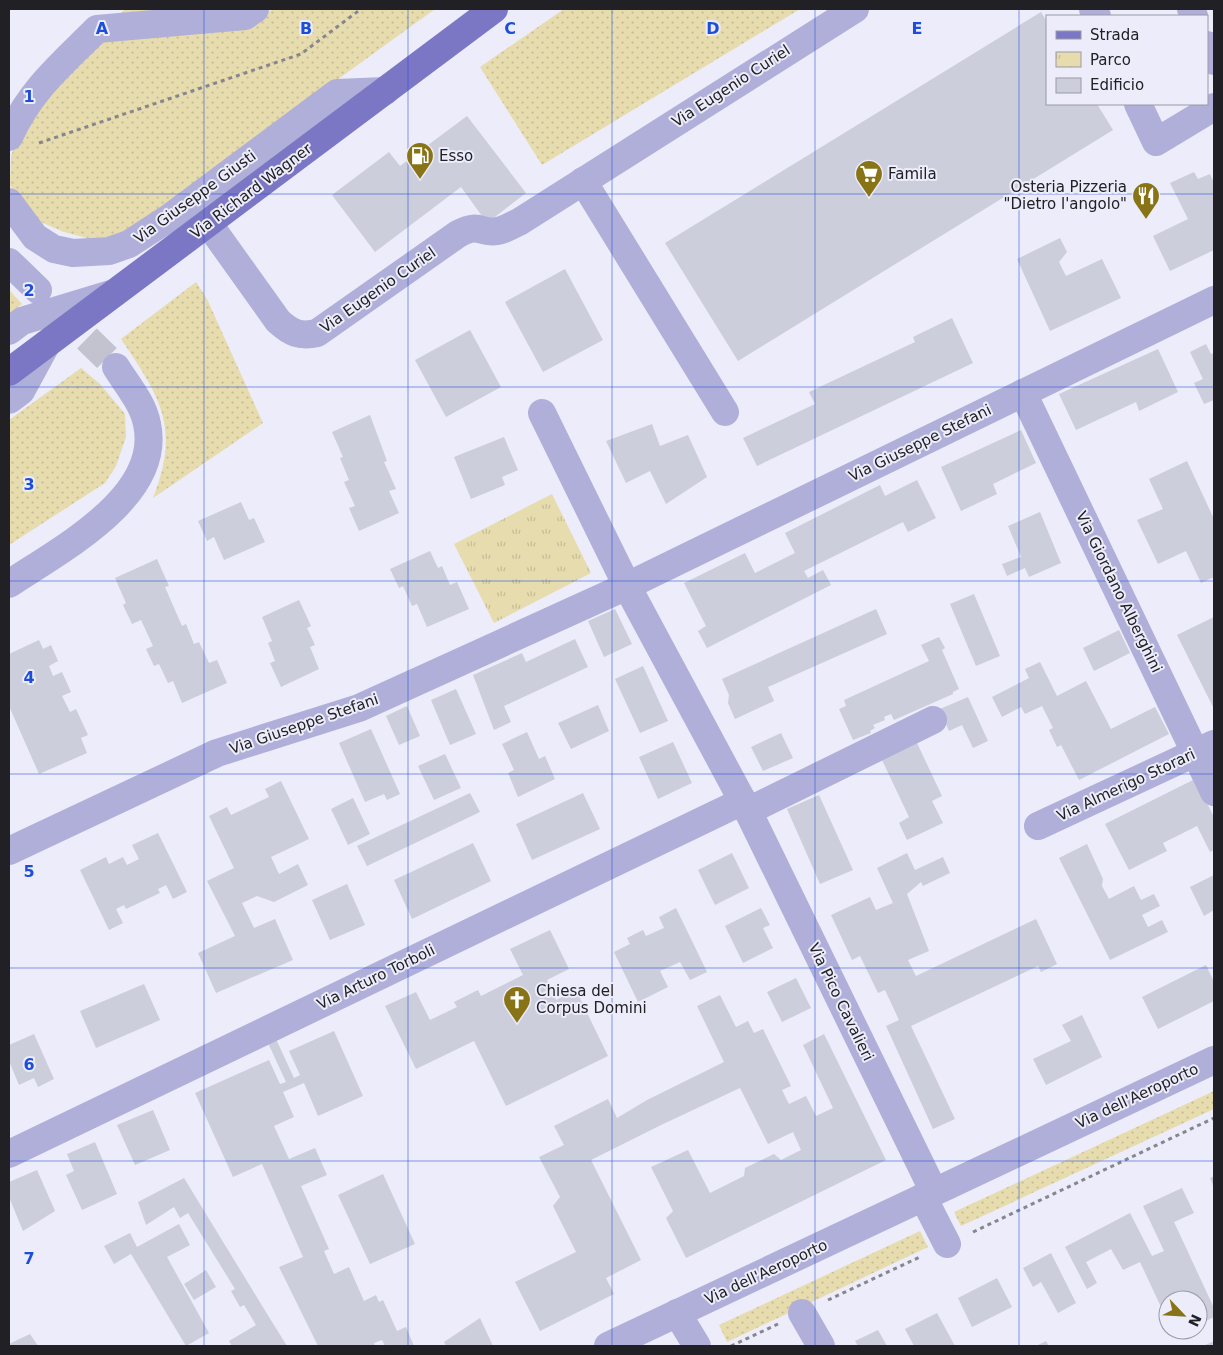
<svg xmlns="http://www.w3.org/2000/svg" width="1223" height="1355" font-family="'DejaVu Sans',sans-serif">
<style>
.grass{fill:url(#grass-dots)}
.park{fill:url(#park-tufts)}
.building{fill:#cdcedb}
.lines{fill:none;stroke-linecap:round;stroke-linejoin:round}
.minor-tunnel{stroke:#c3c3cf;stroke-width:28;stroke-dasharray:28 14;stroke-linecap:butt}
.path{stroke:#86868f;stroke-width:3;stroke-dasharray:4 4;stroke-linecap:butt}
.minor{stroke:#afafd9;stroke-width:28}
.major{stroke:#7c77c4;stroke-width:28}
.grid{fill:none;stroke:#1d4ed8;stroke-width:1;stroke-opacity:0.55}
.labels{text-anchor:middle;stroke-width:4;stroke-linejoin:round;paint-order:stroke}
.street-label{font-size:15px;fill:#202025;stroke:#ececfa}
.poi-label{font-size:15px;fill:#202025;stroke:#ececfa;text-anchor:start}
.grid-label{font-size:16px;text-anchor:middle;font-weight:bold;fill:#1d4ed8;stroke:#ececfa;stroke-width:4;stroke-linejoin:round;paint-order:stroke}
</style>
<defs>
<pattern id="grass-dots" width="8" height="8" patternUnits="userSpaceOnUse" patternTransform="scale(1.25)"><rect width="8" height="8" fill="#e7dcae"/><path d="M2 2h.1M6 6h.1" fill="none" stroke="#c6bc96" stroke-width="1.8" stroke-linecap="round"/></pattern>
<pattern id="park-tufts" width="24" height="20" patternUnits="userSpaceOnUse" patternTransform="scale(1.25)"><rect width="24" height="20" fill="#e7dcae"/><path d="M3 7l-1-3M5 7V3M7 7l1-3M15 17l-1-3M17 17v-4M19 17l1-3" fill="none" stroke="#c6bc96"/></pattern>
</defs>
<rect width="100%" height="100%" fill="#ececfa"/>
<g class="grass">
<polygon points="125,9 164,9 120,15"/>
<polygon points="273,9 435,9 134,227 110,237 87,238 64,232 43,223 23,206 10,185 11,156 20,131 37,105 98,42 262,17"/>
<polygon points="564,9 800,9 542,165 480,67"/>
<path d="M196 282 207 299 263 423 153 498C181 427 160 397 121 339Z"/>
<polygon points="9,290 22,304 9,314"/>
<polygon points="81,368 100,384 125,414 126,437 116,466 105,483 9,545 9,420"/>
<polygon points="1214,1091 1214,1109 961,1226 954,1212"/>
<polygon points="920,1231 928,1247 727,1342 719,1325"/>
</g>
<polygon class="park" points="552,494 591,573 494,623 454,544"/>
<g class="building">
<polygon points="1041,12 1047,22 1047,104 1097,104 1113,130 738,361 665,243"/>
<polygon points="467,116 526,193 487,223 461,187 375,252 332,195 389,152 400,166"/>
<polygon points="1194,172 1198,179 1210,174 1214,183 1214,250 1170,271 1153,236 1188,219 1170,183"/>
<polygon points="1060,238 1067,252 1059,262 1066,276 1102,259 1121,298 1050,331 1017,259"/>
<polygon points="565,269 603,340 543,372 505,302"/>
<polygon points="952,318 973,363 757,466 743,438 815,404 809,392 915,342 913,337"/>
<polygon points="470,330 501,387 446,417 415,360"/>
<polygon points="1206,344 1211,354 1214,353 1214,400 1204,404 1194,383 1203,379 1190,352"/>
<polygon points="1158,349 1178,392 1139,411 1136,402 1076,430 1059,394"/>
<polygon points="370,415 387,461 384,462 396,489 389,491 399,513 359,531 349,508 355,506 344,482 349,480 340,458 343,457 332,432"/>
<polygon points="652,424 660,446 688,435 707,477 666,504 650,471 626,483 606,441"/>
<polygon points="1021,430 1036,463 993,484 997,494 961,511 941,467"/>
<polygon points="504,437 518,470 502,477 505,485 471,499 454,457"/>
<polygon points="1187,461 1214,519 1214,577 1201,583 1186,551 1158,564 1137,520 1163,509 1149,479"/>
<polygon points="917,480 936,518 908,532 903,522 804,571 808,578 823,570 831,585 707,648 698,631 706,626 684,583 745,553 755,573 795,553 785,533 880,485 885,496"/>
<polygon points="241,502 249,520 254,518 265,542 224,560 214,537 207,541 198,521"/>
<polygon points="1040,512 1061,563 1029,577 1025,568 1007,576 1002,564 1021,557 1008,526"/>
<polygon points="430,551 438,568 442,566 450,585 457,582 469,609 427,627 417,604 412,606 403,586 399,588 390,569"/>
<polygon points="157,559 169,586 165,587 182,626 186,624 194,644 199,642 209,663 217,660 227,683 182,703 173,681 168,683 159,664 154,666 146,649 153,646 141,620 132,624 123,605 126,603 115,578"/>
<polygon points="974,594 1000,656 976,666 950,604"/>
<polygon points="299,600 311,626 307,628 315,645 310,647 319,669 281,687 270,663 275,661 268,643 272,641 262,617"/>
<polygon points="615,609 632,644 604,657 588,621"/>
<polygon points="876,609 887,634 768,687 774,701 735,719 728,703 729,695 722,679"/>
<polygon points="1214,617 1214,709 1177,635"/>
<polygon points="1119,630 1130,653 1094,671 1083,648"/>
<polygon points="939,637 945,648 942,650 959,689 953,692 953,694 894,720 891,714 884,717 885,720 873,725 875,728 870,731 871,733 853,740 839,709 846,706 844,700 929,661 921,645"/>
<polygon points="575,639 588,667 504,706 511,722 494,730 473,675 522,653 526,662"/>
<polygon points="39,640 43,649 51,645 58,661 49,666 53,676 62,672 71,692 62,696 70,712 76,709 88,735 81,738 87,753 39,774 9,706 9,654"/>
<polygon points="1040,662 1057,696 1086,681 1111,729 1155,707 1169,734 1079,780 1061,745 1057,747 1049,730 1053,728 1042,706 1025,714 1021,707 1002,717 992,697 1029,678 1025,669"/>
<polygon points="643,666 668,721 640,733 615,679"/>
<polygon points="456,689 476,734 450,745 431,700"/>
<polygon points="968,697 988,741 973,748 962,725 949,731 940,709"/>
<polygon points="598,705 609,731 571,749 558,723"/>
<polygon points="407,706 420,736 399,745 386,716"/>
<polygon points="371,729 400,794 387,800 384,794 365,802 339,743"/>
<polygon points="527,732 539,759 545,756 555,779 518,797 508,773 514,770 502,744"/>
<polygon points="781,733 793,758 763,771 751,747"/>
<polygon points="673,742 692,783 658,799 639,757"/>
<polygon points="917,743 942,796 932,801 943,823 907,840 899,823 909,817 882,760"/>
<polygon points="445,754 461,788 434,800 418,766"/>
<polygon points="1195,779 1214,817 1214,850 1210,852 1197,826 1163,843 1167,851 1129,870 1105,824"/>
<polygon points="281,781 309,839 271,857 279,874 298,864 308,885 274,902 257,896 242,903 254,928 275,919 293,960 216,993 198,953 235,936 207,881 234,868 209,816 227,807 231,815 269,797 265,789"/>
<polygon points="470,793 480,812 367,866 357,846"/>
<polygon points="583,793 600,829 532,860 516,824"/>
<polygon points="819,795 853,870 820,884 787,809"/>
<polygon points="353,798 370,834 348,845 331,809"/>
<polygon points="158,833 187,892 173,899 166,885 158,889 160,893 126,909 124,905 116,909 123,923 109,930 80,870 106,857 109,864 123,857 127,865 139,859 132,845"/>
<polygon points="473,843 491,881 412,919 394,880"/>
<polygon points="1087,844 1103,879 1102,886 1109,899 1134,886 1141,900 1154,894 1160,906 1142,915 1148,927 1162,920 1168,932 1110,960 1059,858"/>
<polygon points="732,853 749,888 715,905 698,870"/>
<polygon points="907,853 915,870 943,857 950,873 923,886 921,882 907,894 929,951 908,960 916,976 1036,919 1057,964 1041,972 1038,966 911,1026 955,1119 933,1129 886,1026 899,1020 885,990 878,993 860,956 852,960 831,915 870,897 876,910 893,903 877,868"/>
<polygon points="1214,875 1214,910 1204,916 1190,887"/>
<polygon points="347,884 365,925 330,940 312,900"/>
<polygon points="676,908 707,972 690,980 680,962 660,971 668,987 638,1002 614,952 630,944 627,938 643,930 646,936 664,928 659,917"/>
<polygon points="761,908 770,925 763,928 773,948 743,963 725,926"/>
<polygon points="550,930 569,969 547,980 556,1000 576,990 608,1056 506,1106 474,1041 416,1069 385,1006 416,992 430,1020 457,1007 454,1002 478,990 481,996 523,975 510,949"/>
<polygon points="1206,965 1214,982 1214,1001 1158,1029 1142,997"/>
<polygon points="796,978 811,1008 782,1022 767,992"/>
<polygon points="144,984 160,1020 96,1048 80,1011"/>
<polygon points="720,995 736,1027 748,1021 754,1033 763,1029 791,1086 782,1090 789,1104 806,1096 816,1116 833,1108 803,1045 824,1034 886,1160 686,1258 666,1218 673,1211 651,1167 688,1150 710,1193 744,1176 745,1168 774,1154 781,1160 801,1150 793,1132 768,1144 740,1088 659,1126 591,1160 641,1260 606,1278 614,1294 540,1331 515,1282 576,1252 553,1206 560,1197 539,1157 564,1145 554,1126 608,1099 617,1118 647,1100 724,1062 697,1006"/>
<polygon points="1082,1015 1102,1057 1046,1085 1033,1059 1071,1041 1062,1025"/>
<polygon points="334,1031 363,1096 318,1116 304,1083 283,1092 294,1117 274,1126 289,1159 315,1148 327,1175 301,1186 329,1249 324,1251 334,1274 349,1267 364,1301 376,1295 379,1302 383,1300 397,1331 406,1327 414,1346 385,1346 382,1340 374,1343 375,1346 318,1346 279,1267 303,1257 262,1164 233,1177 195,1093 269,1060 280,1084 286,1082 268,1043 276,1039 294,1078 300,1075 289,1051"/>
<polygon points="34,1034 54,1079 38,1087 34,1078 19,1085 9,1061 9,1045"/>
<polygon points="153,1110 170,1150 135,1165 117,1125"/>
<polygon points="95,1142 117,1194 82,1210 66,1175 74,1171 67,1154"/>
<polygon points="37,1170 55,1211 23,1231 9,1197 9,1182"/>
<polygon points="383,1174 415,1244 370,1264 338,1195"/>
<polygon points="1214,1176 1214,1188 1210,1178"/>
<polygon points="184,1178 269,1317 287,1346 232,1346 229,1341 256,1325 244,1305 240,1307 231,1291 235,1289 188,1213 180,1218 174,1207 146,1225 138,1202"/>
<polygon points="1182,1188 1194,1213 1174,1222 1214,1308 1214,1317 1198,1325 1198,1300 1168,1300 1168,1322 1140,1262 1123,1270 1111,1249 1086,1262 1097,1283 1087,1289 1065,1247 1130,1213 1152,1256 1164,1251 1143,1206"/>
<polygon points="179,1224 190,1245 167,1257 209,1333 186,1346 131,1254 114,1264 104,1246 130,1233 137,1247"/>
<polygon points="1051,1253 1076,1303 1058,1313 1041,1282 1033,1287 1023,1268"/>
<polygon points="206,1270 216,1287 194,1300 184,1284"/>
<polygon points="997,1278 1012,1307 972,1327 958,1298"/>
<polygon points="937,1313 955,1346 914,1346 905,1329"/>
<polygon points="480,1318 493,1346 446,1346 444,1342"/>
<polygon points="878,1330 887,1346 858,1346 855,1341"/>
<polygon points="1172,1330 1187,1330 1175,1336"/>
<polygon points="30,1334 38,1346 9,1346 9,1344"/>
<polygon points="1046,1341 1049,1346 1036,1346"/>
<polygon points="1214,1341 1214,1346 1203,1346"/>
</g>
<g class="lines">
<polyline class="minor-tunnel" points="57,309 116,367"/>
<g class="path">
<polyline points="39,143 301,54 361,9"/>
<polyline points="973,1232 1214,1118"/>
<polyline points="828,1300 922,1256"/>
<polyline points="731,1346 778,1324"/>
</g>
<g class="minor">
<polyline points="1093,9 1097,16"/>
<polyline points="1191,9 1194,16"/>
<polyline points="1207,45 1214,61"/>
<polyline points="1138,104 1156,142 1214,107"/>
<path d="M9 137C31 89 61 65 97 29L245 16 255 9"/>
<polyline points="583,181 725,412"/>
<polyline points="9,202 35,237 54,249 73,253 109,251 129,244 169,218 337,93 385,91"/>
<path d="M208 223 278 321C291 333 300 337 317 333L458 234C481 222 479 234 497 231 505 230 512 225 519 222L855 9"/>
<polyline points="9,262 38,290"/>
<polyline points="9,331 22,321 111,294"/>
<polyline points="1023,393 1214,792"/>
<polyline points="9,400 21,391 46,345"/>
<polyline points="542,413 627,586 748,811 934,1192"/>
<path d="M9 584C59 550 163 497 147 424 143 403 127 385 116 367"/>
<polyline points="748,811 933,720"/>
<polyline points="1038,826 1214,744"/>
<polyline points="9,851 217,753 359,708 627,586 1214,300"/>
<polyline points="9,1154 743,801"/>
<polyline points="923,1197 947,1244"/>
<polyline points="677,1313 697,1346"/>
<polyline points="802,1313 821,1346"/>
<polyline points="608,1346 1214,1060"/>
</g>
<polyline class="major" points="9,372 494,9"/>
</g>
<path class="grid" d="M204 9V1346M408 9V1346M612 9V1346M815 9V1346M1019 9V1346M9 194H1214M9 387H1214M9 581H1214M9 774H1214M9 968H1214M9 1161H1214"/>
<defs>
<symbol id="fuel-pin" viewBox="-11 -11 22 30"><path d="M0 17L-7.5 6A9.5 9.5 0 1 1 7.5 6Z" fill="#887417" stroke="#ececfa"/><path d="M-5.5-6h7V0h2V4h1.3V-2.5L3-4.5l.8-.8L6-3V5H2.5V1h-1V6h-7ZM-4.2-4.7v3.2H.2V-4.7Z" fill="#fff"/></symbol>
<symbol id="supermarket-pin" viewBox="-11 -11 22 30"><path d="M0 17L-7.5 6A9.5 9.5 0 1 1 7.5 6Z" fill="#887417" stroke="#ececfa"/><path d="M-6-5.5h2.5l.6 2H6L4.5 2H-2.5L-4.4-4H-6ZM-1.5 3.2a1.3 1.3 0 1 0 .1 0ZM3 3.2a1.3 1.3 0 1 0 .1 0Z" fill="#fff"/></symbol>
<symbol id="restaurant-pin" viewBox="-11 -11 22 30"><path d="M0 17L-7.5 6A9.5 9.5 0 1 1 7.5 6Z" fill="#887417" stroke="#ececfa"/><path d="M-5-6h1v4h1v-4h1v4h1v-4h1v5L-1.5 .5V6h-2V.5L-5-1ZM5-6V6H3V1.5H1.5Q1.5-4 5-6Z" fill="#fff"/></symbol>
<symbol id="church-pin" viewBox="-11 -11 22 30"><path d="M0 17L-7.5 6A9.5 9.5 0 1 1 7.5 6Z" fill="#887417" stroke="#ececfa"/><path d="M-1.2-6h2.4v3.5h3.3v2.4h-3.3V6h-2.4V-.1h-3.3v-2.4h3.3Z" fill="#fff"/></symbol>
</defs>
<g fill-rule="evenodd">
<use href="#fuel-pin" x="404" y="140" width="32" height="43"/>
<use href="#supermarket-pin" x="853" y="158" width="32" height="43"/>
<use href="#restaurant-pin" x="1130" y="180" width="32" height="43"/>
<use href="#church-pin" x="501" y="984" width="32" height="43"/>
</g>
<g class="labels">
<g class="street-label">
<text transform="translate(731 86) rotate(-33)" y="5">Via Eugenio Curiel</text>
<text transform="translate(251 191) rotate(-37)" y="5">Via Richard Wagner</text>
<text transform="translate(195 197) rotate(-36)" y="5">Via Giuseppe Giusti</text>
<text transform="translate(378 290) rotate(-35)" y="5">Via Eugenio Curiel</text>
<text transform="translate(920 443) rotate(-26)" y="5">Via Giuseppe Stefani</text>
<text transform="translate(1119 592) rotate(64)" y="5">Via Giordano Alberghini</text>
<text transform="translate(304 724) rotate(-19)" y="5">Via Giuseppe Stefani</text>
<text transform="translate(1126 785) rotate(-25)" y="5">Via Almerigo Storari</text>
<text transform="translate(376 977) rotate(-26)" y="5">Via Arturo Torboli</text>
<text transform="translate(841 1002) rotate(64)" y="5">Via Pico Cavalieri</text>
<text transform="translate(1137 1096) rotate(-25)" y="5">Via dell'Aeroporto</text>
<text transform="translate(766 1272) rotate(-25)" y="5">Via dell'Aeroporto</text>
</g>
<g class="poi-label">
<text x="439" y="161">Esso</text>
<text x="888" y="179">Famila</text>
<text x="1127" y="192" text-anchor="end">Osteria Pizzeria<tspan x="1127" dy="17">"Dietro l'angolo"</tspan></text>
<text x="536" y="996">Chiesa del<tspan x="536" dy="17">Corpus Domini</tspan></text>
</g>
</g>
<g class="grid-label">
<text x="102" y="34">A</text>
<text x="306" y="34">B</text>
<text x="510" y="34">C</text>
<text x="713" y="34">D</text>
<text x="917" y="34">E</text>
<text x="29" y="102">1</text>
<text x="29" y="296">2</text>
<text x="29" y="490">3</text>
<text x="29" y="683">4</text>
<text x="29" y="877">5</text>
<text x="29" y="1070">6</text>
<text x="29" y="1264">7</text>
</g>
<rect width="1223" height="1355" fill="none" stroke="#202025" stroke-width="20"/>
<rect x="1046" y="15" width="162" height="90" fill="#ececfa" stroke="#9a9aa5"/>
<rect x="1056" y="31" width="25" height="8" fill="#7c77c4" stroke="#9a9aa5"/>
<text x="1090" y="40" font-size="15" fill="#202025">Strada</text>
<rect x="1056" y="52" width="25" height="15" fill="url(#park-tufts)" stroke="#9a9aa5"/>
<text x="1090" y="65" font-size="15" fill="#202025">Parco</text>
<rect x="1056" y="78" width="25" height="15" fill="#cdcedb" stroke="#9a9aa5"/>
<text x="1090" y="90" font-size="15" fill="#202025">Edificio</text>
<g transform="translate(1183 1315) rotate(115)"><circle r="24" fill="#ececfa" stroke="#9a9aa5"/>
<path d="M0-4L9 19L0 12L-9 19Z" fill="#887417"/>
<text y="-8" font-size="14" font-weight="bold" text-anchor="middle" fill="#202025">N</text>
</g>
</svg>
